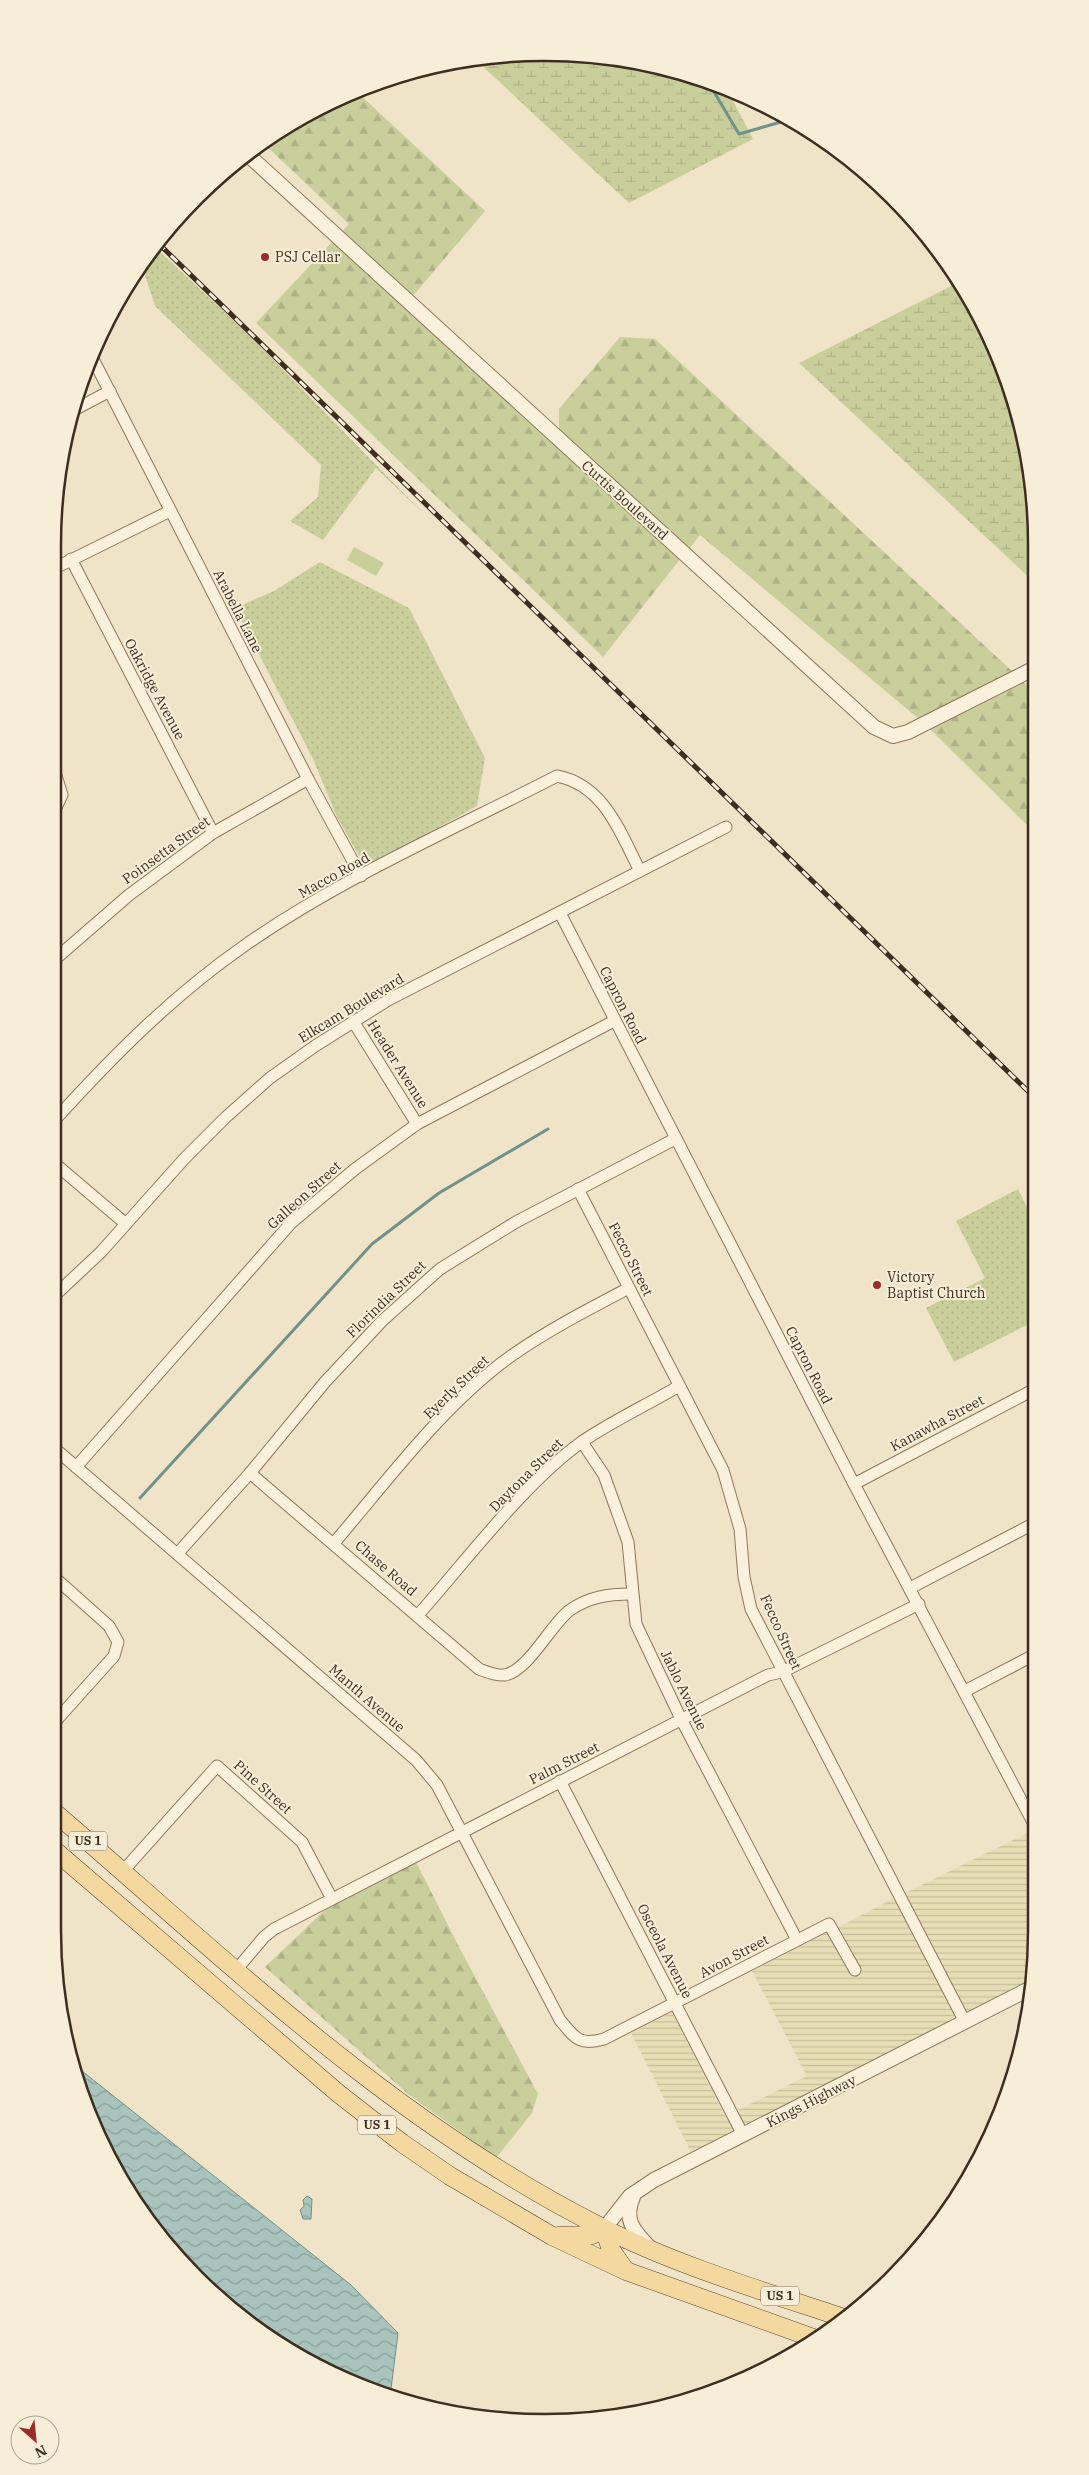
<svg xmlns="http://www.w3.org/2000/svg" width="1089" height="2475" font-family="'IBM Plex Serif',serif">
<style>
.farmland{fill:url(#farmland-rules)}
.grass{fill:url(#grass-dots)}
.forest{fill:url(#forest-firs)}
.wetland{fill:url(#wetland-marsh)}
.garden{fill:#c9cf9b}
.water{fill:url(#water-waves);stroke:#6f938a}
.lines{fill:none;stroke-linecap:round;stroke-linejoin:round}
.stream{stroke:#6f938a;stroke-width:3}
.minor-casing{stroke:#8d765c;stroke-width:13}
.tertiary-casing{stroke:#8d765c;stroke-width:16}
.primary-casing{stroke:#5b4430;stroke-width:19}
.minor{stroke:#faf1dc;stroke-width:11}
.tertiary{stroke:#faf1dc;stroke-width:14}
.primary{stroke:#f3d9a0;stroke-width:18}
.rail-casing{stroke:#3d2e20;stroke-width:5}
.rail{stroke:#f7eed8;stroke-width:3;stroke-dasharray:9;stroke-linecap:butt}
.poi-dot{fill:#9e2a2b;stroke:#f7eed8;stroke-width:2}
.labels{text-anchor:middle;stroke-width:4;stroke-linejoin:round;paint-order:stroke}
.shield{fill:#f7eed8;stroke:#756857;stroke-width:1}
.shield-label{font-size:12px;font-weight:bold;fill:#3d2e20}
.poi-label{font-size:14px;fill:#3d2e20;stroke:#f7eed8;text-anchor:start}
.street-label{font-size:14px;fill:#3d2e20;stroke:#f7eed8}
.rim{fill:none;stroke:#3d2e20;stroke-width:2.5}
</style>
<defs>
<pattern id="farmland-rules" width="6" height="5" patternUnits="userSpaceOnUse" patternTransform="scale(1.25)"><rect width="6" height="5" fill="#e6deb5"/><path d="M0 2.5h6" fill="none" stroke="#c6bf9b"/></pattern>
<pattern id="grass-dots" width="8" height="8" patternUnits="userSpaceOnUse" patternTransform="scale(1.25)"><rect width="8" height="8" fill="#c9cf9b"/><path d="M2 2h.1M6 6h.1" fill="none" stroke="#aeb285" stroke-width="1.8" stroke-linecap="round"/></pattern>
<pattern id="forest-firs" width="22" height="20" patternUnits="userSpaceOnUse" patternTransform="scale(1.25)"><rect width="22" height="20" fill="#c9cf9b"/><path d="M5 1l3.5 6h-7zM16 11l3.5 6h-7z" fill="#aeb285"/></pattern>
<pattern id="wetland-marsh" width="20" height="14" patternUnits="userSpaceOnUse" patternTransform="scale(1.25)"><rect width="20" height="14" fill="#c9cf9b"/><path d="M1 5h8M5 5V1M11 12h8M15 12V8" fill="none" stroke="#aeb285"/></pattern>
<pattern id="water-waves" width="16" height="10" patternUnits="userSpaceOnUse" patternTransform="scale(1.25)"><rect width="16" height="10" fill="#a9c4bc"/><path d="M0 5q4-4 8 0t8 0" fill="none" stroke="#8ba098"/></pattern>
</defs>
<rect width="100%" height="100%" fill="#f0e4c8"/>
<g class="farmland">
<polygon points="1032,1831 1036,1839 1036,1930 1032,1981 966,2015 903,1894"/>
<polygon points="894,1898 958,2019 744,2128 736,2111 807,2076 752,1971 828,1932 854,1977 862,1972 837,1928"/>
<polygon points="672,2012 725,2116 727,2116 735,2133 692,2154 631,2033"/>
</g>
<g class="grass">
<polygon points="155,247 250,336 424,514 376,468 323,540 290,521 318,497 321,465 155,306 142,266"/>
<polygon points="320,562 409,608 485,758 477,806 420,838 371,862 361,859 337,817 313,759 235,608 274,591"/>
<polygon points="1018,1189 1034,1222 1035,1321 954,1362 926,1308 985,1278 956,1221"/>
</g>
<g class="forest">
<polygon points="357,92 485,211 412,297 341,233 349,224 263,143 327,103"/>
<polygon points="334,240 681,558 603,657 256,323"/>
<polygon points="620,337 655,339 1013,672 920,720 700,535 688,550 559,432 559,409"/>
<polygon points="1022,681 1033,691 1033,831 929,728"/>
<polygon points="416,1862 459,1947 538,2094 532,2113 496,2158 408,2094 265,1967 328,1907"/>
</g>
<g class="wetland">
<polygon points="513,54 609,57 703,79 727,89 753,139 629,203 476,60"/>
<polygon points="957,283 999,356 1032,480 1033,581 799,363"/>
</g>
<polygon class="garden" points="354,547 384,563 376,576 347,560"/>
<g class="water">
<polygon points="72,2063 351,2285 398,2333 390,2397 299,2357 220,2301 174,2255 118,2176 79,2089"/>
<polygon points="307,2196 312,2199 311,2219 303,2219 300,2210 304,2206 303,2200"/>
</g>
<g class="lines">
<g class="stream">
<polyline points="707,80 739,134 788,120"/>
<polyline points="140,1498 372,1244 439,1193 548,1129"/>
</g>
<defs>
<g id="minor">
<polyline points="92,357 308,779 361,876"/>
<polyline points="72,411 110,391"/>
<polyline points="71,559 213,833"/>
<polyline points="53,569 170,511"/>
<polyline points="53,814 62,795 53,766"/>
<polyline points="560,913 854,1484 1036,1828"/>
<polyline points="53,961 129,895 213,833 308,779"/>
<polyline points="353,1021 417,1124"/>
<path d="M53 1122C112 1057 171 997 244 946 339 879 454 829 557 776 604 785 620 832 640 871"/>
<polyline points="53,1162 126,1224"/>
<polyline points="578,1189 723,1470 740,1529 744,1577 751,1609 965,2022"/>
<polyline points="53,1297 101,1252 184,1159 226,1117 270,1078 315,1046 388,1000 726,827"/>
<polyline points="582,1442 604,1475 628,1542 636,1624 681,1719 797,1940"/>
<path d="M53 1447 416 1760 437 1785 560 2020C575 2038 579 2046 604 2039L829 1924 855 1970"/>
<polyline points="76,1467 291,1223 355,1169 417,1124 614,1021"/>
<path d="M250 1473 479 1669C487 1672 496 1676 505 1675 529 1670 551 1624 570 1610 589 1597 608 1594 631 1594"/>
<polyline points="854,1484 1035,1389"/>
<path d="M334 1543C388 1480 443 1405 511 1356 548 1330 589 1309 629 1288"/>
<polyline points="177,1554 250,1473 325,1382 382,1321 440,1269 516,1222 675,1139"/>
<polyline points="910,1588 1035,1523"/>
<path d="M418 1615C467 1560 524 1483 583 1441 614 1420 647 1405 679 1386"/>
<polyline points="965,1691 1036,1654"/>
<polyline points="53,1724 114,1656 118,1642 109,1626 53,1576"/>
<polyline points="560,1781 743,2135"/>
<polyline points="123,1871 217,1766 302,1842 332,1899"/>
<polyline points="237,1969 264,1937 274,1929 768,1675 782,1672 919,1604"/>
</g>
<g id="tertiary">
<polyline points="246,153 874,727 893,736 908,732 1033,669"/>
<path d="M633 2197C623 2220 634 2231 649 2247"/>
<polyline points="604,2229 630,2196 654,2180 1031,1988"/>
</g>
<g id="primary">
<path d="M53 1811C227 1961 395 2124 603 2228 676 2265 766 2292 844 2318"/>
<polyline points="53,1849 339,2094 402,2143 450,2176 552,2236 626,2271 816,2339"/>
<polyline points="604,2229 611,2250 625,2270"/>
<polyline points="558,2236 592,2235 604,2229"/>
</g>
</defs>
<use href="#minor" class="minor-casing"/>
<use href="#tertiary" class="tertiary-casing"/>
<use href="#primary" class="primary-casing"/>
<use href="#minor" class="minor"/>
<use href="#tertiary" class="tertiary"/>
<use href="#primary" class="primary"/>
<defs>
<polyline id="rail" points="158,243 1034,1097"/>
</defs>
<use href="#rail" class="rail-casing"/>
<use href="#rail" class="rail"/>
</g>
<g class="poi-dot">
<circle cx="265" cy="257" r="5"/>
<circle cx="877" cy="1285" r="5"/>
</g>
<g class="labels">
<g class="shield">
<rect x="69" y="1831.5" width="38" height="19" rx="4"/>
<rect x="358" y="2115.5" width="38" height="19" rx="4"/>
<rect x="761" y="2286.5" width="38" height="19" rx="4"/>
</g>
<g class="shield-label">
<text x="88" y="1845">US 1</text>
<text x="377" y="2129">US 1</text>
<text x="780" y="2300">US 1</text>
</g>
<g class="poi-label">
<text x="275" y="262">PSJ Cellar</text>
<text x="887" y="1282">Victory<tspan x="887" dy="16">Baptist Church</tspan></text>
</g>
<g class="street-label">
<text transform="translate(625 500) rotate(42)" y="5">Curtis Boulevard</text>
<text transform="translate(238 611) rotate(63)" y="5">Arabella Lane</text>
<text transform="translate(155 689) rotate(62)" y="5">Oakridge Avenue</text>
<text transform="translate(166 850) rotate(-36)" y="5">Poinsetta Street</text>
<text transform="translate(334 875) rotate(-29)" y="5">Macco Road</text>
<text transform="translate(623 1005) rotate(63)" y="5">Capron Road</text>
<text transform="translate(351 1008) rotate(-31)" y="5">Elkcam Boulevard</text>
<text transform="translate(398 1064) rotate(58)" y="5">Header Avenue</text>
<text transform="translate(304 1195) rotate(-42)" y="5">Galleon Street</text>
<text transform="translate(631 1259) rotate(63)" y="5">Fecco Street</text>
<text transform="translate(386 1299) rotate(-44)" y="5">Florindia Street</text>
<text transform="translate(809 1365) rotate(63)" y="5">Capron Road</text>
<text transform="translate(456 1387) rotate(-44)" y="5">Eyerly Street</text>
<text transform="translate(937 1423) rotate(-28)" y="5">Kanawha Street</text>
<text transform="translate(526 1475) rotate(-45)" y="5">Daytona Street</text>
<text transform="translate(386 1568) rotate(41)" y="5">Chase Road</text>
<text transform="translate(781 1632) rotate(66)" y="5">Fecco Street</text>
<text transform="translate(684 1690) rotate(64)" y="5">Jablo Avenue</text>
<text transform="translate(367 1698) rotate(41)" y="5">Manth Avenue</text>
<text transform="translate(564 1763) rotate(-27)" y="5">Palm Street</text>
<text transform="translate(263 1787) rotate(42)" y="5">Pine Street</text>
<text transform="translate(665 1951) rotate(63)" y="5">Osceola Avenue</text>
<text transform="translate(734 1956) rotate(-28)" y="5">Avon Street</text>
<text transform="translate(811 2101) rotate(-27)" y="5">Kings Highway</text>
</g>
</g>
<path d="M0 0H1089V2475H0ZM544 61H545A483 483 0 0 1 1028 544V1931A483 483 0 0 1 545 2414H544A483 483 0 0 1 61 1931V544A483 483 0 0 1 544 61Z" fill="#f7eed8" fill-rule="evenodd"/>
<path class="rim" d="M544 61H545A483 483 0 0 1 1028 544V1931A483 483 0 0 1 545 2414H544A483 483 0 0 1 61 1931V544A483 483 0 0 1 544 61Z"/>
<g transform="translate(35 2440) rotate(153)"><circle r="24" fill="#f7eed8" stroke="#ada18e"/>
<path d="M0-4L9 19L0 12L-9 19Z" fill="#9e2a2b"/>
<text y="-8" font-size="14" font-weight="bold" text-anchor="middle" fill="#3d2e20">N</text>
</g>
</svg>
